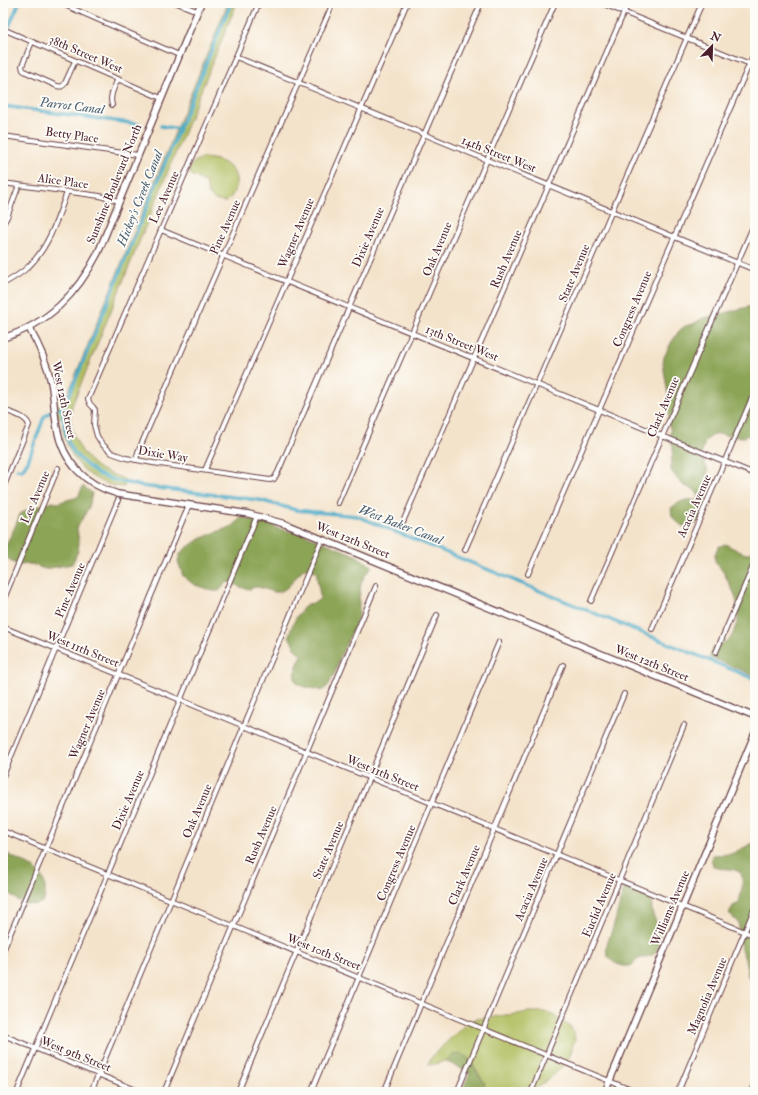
<svg xmlns="http://www.w3.org/2000/svg" width="758" height="1095" font-family="'IM FELL Double Pica',serif">
<style>
.green{fill:#b0bd5f;stroke:#7d6e45}
.forest{fill:#8ca456;stroke:#6b6240}
.lines{fill:none;stroke-linecap:round;stroke-linejoin:round}
.canal{stroke:#48aac7;stroke-width:3.5}
.street-casing{stroke:#643c43;stroke-width:6}
.secondary-casing{stroke:#643c43;stroke-width:8}
.street{stroke:#fff;stroke-width:4}
.secondary{stroke:#fff;stroke-width:5.5}
.labels{text-anchor:middle;stroke-width:3.5;stroke-linejoin:round;paint-order:stroke}
.street-label{font-size:12px;fill:#4a1f2b;stroke:#fdfcf7}
.water-label{font-size:13px;font-style:italic;fill:#495e71;stroke:#fdfcf7}
</style>
<rect width="100%" height="100%" fill="#fdfcf7"/>
<filter id="ink" filterUnits="userSpaceOnUse"><feTurbulence type="fractalNoise" baseFrequency=".025" numOctaves="2"/><feDisplacementMap in="SourceGraphic" scale="8" xChannelSelector="R" yChannelSelector="G"/><feConvolveMatrix kernelMatrix="1 2 1 2 8 2 1 2 1" color-interpolation-filters="sRGB"/></filter>
<filter id="wash" filterUnits="userSpaceOnUse"><feTurbulence type="fractalNoise" baseFrequency=".012" numOctaves="4" result="noise"/><feDisplacementMap in="SourceGraphic" scale="16" xChannelSelector="R" yChannelSelector="G"/><feGaussianBlur stdDeviation="0.9" result="paint"/><feColorMatrix in="noise" values="0 0 0 0 0 0 0 0 0 0 0 0 0 0 0 0 0 1.4 0 .05"/><feComposite in="paint" operator="in"/></filter>
<g filter="url(#wash)">
<rect width="100%" height="100%" fill="#f4e3cb"/>
<g class="green">
<path d="M228 3H237L72 406C71 412 70 419 71 425 75 443 86 461 102 470 109 474 119 476 125 480L124 487C99 487 75 467 67 444 65 439 64 434 63 429 63 425 63 421 62 417L57 418 56 406C61 404 65 404 66 398Z"/>
<path d="M202 158C219 158 239 166 236 186 234 193 232 197 226 202 213 202 207 196 206 183L191 175 189 171C191 163 194 161 202 158Z"/>
<path d="M529 1012H548L570 1026 574 1032 575 1039 568 1061 557 1072 532 1092H485L484 1082 476 1070 453 1055C445 1062 438 1064 428 1065L430 1059 435 1053 469 1021C481 1017 494 1017 506 1015 514 1015 521 1013 529 1012Z"/>
</g>
<g class="forest">
<path d="M755 305V432L744 437 728 436 719 434 713 435 705 441 701 456 704 461 708 471 705 480 707 495 705 507 699 520 691 526H682L672 517 671 508C680 501 686 498 697 501L699 497C695 487 693 491 685 486 682 485 672 473 671 470 670 464 673 454 673 448 672 440 668 439 671 430L669 426 668 395 663 364 664 357 671 343 679 331 685 326 693 324 703 318 718 315Z"/>
<polygon points="83,486 92,493 89,507 77,528 79,543 78,551 72,564 45,569 31,564 18,565 12,562 5,556 5,550 7,543 14,529 20,514 27,510 35,508 38,506 53,502 57,503 78,497"/>
<path d="M241 517 251 520 257 518 269 521 273 524 276 528 283 530 304 534 355 555 372 566 364 577 361 584 359 599V615L350 636 340 657 335 673 328 686 322 691C316 689 303 687 300 685 289 678 298 664 302 655L296 650 289 636C292 623 298 613 307 604L314 603 320 599C320 590 316 579 317 572 313 571 310 567 306 568 300 568 291 590 278 592 270 593 264 587 256 587 255 587 252 588 250 589 244 590 236 584 229 582L226 583 219 591H213L198 586 193 584 183 576 178 561 180 554 185 549 198 540 211 534 233 526 238 521Z"/>
<polygon points="725,544 745,554 752,552 755,545 755,676 710,657 713,647 729,640 733,634 738,619 738,607 735,595 724,573 715,561 715,554 718,547"/>
<path d="M755 842V909L753 914 755 915V986L752 983 748 976 745 959 741 949V944L738 931 739 924 729 913 733 906 739 903C741 891 744 885 741 873 737 871 734 869 729 869 722 868 721 870 713 866L711 859 712 855 731 854Z"/>
<path d="M3 851C26 867 51 866 44 901L36 905 26 904 17 900 10 894 7 885V877L3 870Z"/>
<path d="M625 887 644 895 651 900C652 905 652 911 653 915 654 917 655 919 656 921 660 928 661 936 659 944 656 958 649 955 639 959 636 960 635 963 632 965 624 969 609 962 607 954 605 945 609 941 611 933 617 918 619 902 625 887Z"/>
<polygon points="461,1054 467,1057 472,1063 479,1076 484,1082 485,1092 461,1092 470,1073 445,1061 453,1055"/>
</g>
<g class="lines">
<g class="canal">
<polyline points="9,26 19,3"/>
<polyline points="3,41 5,37"/>
<polyline points="3,106 138,124"/>
<polyline points="161,126 179,129"/>
<polyline points="62,408 64,424 68,441 74,453 85,464 98,474 114,480 141,486 259,500 296,510 357,516 755,679"/>
<polyline points="59,409 62,408 66,403 231,3"/>
<polyline points="3,468 5,468"/>
<polyline points="17,469 22,470 28,461 44,417 50,412"/>
</g>
</g>
</g>
<g filter="url(#ink)">
<g class="lines">
<defs>
<g id="street">
<polyline points="60,3 179,55"/>
<polyline points="177,3 197,11"/>
<polyline points="259,3 88,399 90,404 93,407 95,410 94,425 97,436 102,444 112,453 126,458 153,463 270,480 274,479 278,472 481,3"/>
<polyline points="601,3 755,66"/>
<polyline points="3,29 161,98"/>
<path d="M32 42 22 66 23 70 26 72 57 86C61 87 63 87 65 83L75 61"/>
<polyline points="236,57 755,270"/>
<path d="M112 105C109 96 114 88 118 79"/>
<polyline points="3,136 138,155"/>
<polyline points="3,183 100,196 119,201"/>
<polyline points="3,224 7,217 19,185"/>
<polyline points="161,230 755,474"/>
<path d="M3 284C12 279 21 274 29 266 49 247 58 217 67 192"/>
<path d="M3 410C11 413 26 416 29 425L3 488"/>
<polyline points="136,460 138,452 333,3"/>
<polyline points="205,470 407,3"/>
<polyline points="338,503 555,3"/>
<polyline points="402,524 628,3"/>
<polyline points="465,550 702,3"/>
<polyline points="528,574 755,51"/>
<polyline points="3,601 58,468"/>
<polyline points="591,601 755,222"/>
<polyline points="3,627 755,936"/>
<polyline points="652,629 755,391"/>
<polyline points="716,652 755,562"/>
<polyline points="3,776 118,500"/>
<polyline points="3,831 636,1092"/>
<polyline points="3,951 189,505"/>
<polyline points="3,1035 141,1092"/>
<polyline points="17,1092 257,516"/>
<polyline points="91,1092 322,539"/>
<polyline points="164,1092 376,586"/>
<polyline points="238,1092 437,615"/>
<polyline points="311,1092 499,642"/>
<polyline points="384,1092 563,665"/>
<polyline points="457,1092 624,694"/>
<polyline points="531,1092 684,725"/>
<polyline points="678,1092 755,907"/>
<polyline points="752,1092 755,1084"/>
</g>
<g id="secondary">
<path d="M29 328C39 345 47 363 51 382 54 397 54 413 57 428 63 462 85 485 118 494L249 514 285 524 755 717"/>
<path d="M3 338C48 324 77 294 98 253L201 3"/>
<polyline points="605,1092 755,733"/>
</g>
</defs>
<use href="#street" class="street-casing"/>
<use href="#secondary" class="secondary-casing"/>
<use href="#street" class="street"/>
<use href="#secondary" class="secondary"/>
</g>
</g>
<g class="labels">
<g class="street-label">
<text transform="translate(86 54) rotate(23)" y="4">38th Street West</text>
<text transform="translate(72 135) rotate(8)" y="4">Betty Place</text>
<text transform="translate(499 154) rotate(22)" y="4">14th Street West</text>
<text transform="translate(63 181) rotate(8)" y="4">Alice Place</text>
<text transform="translate(114 184) rotate(-68)" y="4">Sunshine Boulevard North</text>
<text transform="translate(164 197) rotate(-66)" y="4">Lee Avenue</text>
<text transform="translate(225 227) rotate(-66)" y="4">Pine Avenue</text>
<text transform="translate(296 233) rotate(-67)" y="4">Wagner Avenue</text>
<text transform="translate(368 237) rotate(-67)" y="4">Dixie Avenue</text>
<text transform="translate(437 249) rotate(-67)" y="4">Oak Avenue</text>
<text transform="translate(506 259) rotate(-67)" y="4">Rush Avenue</text>
<text transform="translate(574 273) rotate(-67)" y="4">State Avenue</text>
<text transform="translate(632 309) rotate(-67)" y="4">Congress Avenue</text>
<text transform="translate(462 343) rotate(22)" y="4">13th Street West</text>
<text transform="translate(64 400) rotate(78)" y="4">West 12th Street</text>
<text transform="translate(663 407) rotate(-67)" y="4">Clark Avenue</text>
<text transform="translate(163 454) rotate(9)" y="4">Dixie Way</text>
<text transform="translate(35 497) rotate(-67)" y="4">Lee Avenue</text>
<text transform="translate(694 506) rotate(-66)" y="4">Acacia Avenue</text>
<text transform="translate(353 540) rotate(22)" y="4">West 12th Street</text>
<text transform="translate(70 590) rotate(-67)" y="4">Pine Avenue</text>
<text transform="translate(83 649) rotate(22)" y="4">West 11th Street</text>
<text transform="translate(652 663) rotate(22)" y="4">West 12th Street</text>
<text transform="translate(87 724) rotate(-67)" y="4">Wagner Avenue</text>
<text transform="translate(383 773) rotate(22)" y="4">West 11th Street</text>
<text transform="translate(128 800) rotate(-67)" y="4">Dixie Avenue</text>
<text transform="translate(197 811) rotate(-67)" y="4">Oak Avenue</text>
<text transform="translate(261 835) rotate(-67)" y="4">Rush Avenue</text>
<text transform="translate(328 850) rotate(-67)" y="4">State Avenue</text>
<text transform="translate(396 863) rotate(-67)" y="4">Congress Avenue</text>
<text transform="translate(464 875) rotate(-67)" y="4">Clark Avenue</text>
<text transform="translate(531 889) rotate(-67)" y="4">Acacia Avenue</text>
<text transform="translate(599 905) rotate(-67)" y="4">Euclid Avenue</text>
<text transform="translate(670 908) rotate(-67)" y="4">Williams Avenue</text>
<text transform="translate(324 952) rotate(22)" y="4">West 10th Street</text>
<text transform="translate(707 996) rotate(-67)" y="4">Magnolia Avenue</text>
<text transform="translate(76 1054) rotate(22)" y="4">West 9th Street</text>
</g>
<g class="water-label">
<text transform="translate(72 105) rotate(7)" y="5">Parrot Canal</text>
<text transform="translate(139 198) rotate(-68)" y="5">Hickey's Creek Canal</text>
<text transform="translate(401 524) rotate(21)" y="5">West Baker Canal</text>
</g>
</g>
<rect width="758" height="1095" fill="none" stroke="#fdfcf7" stroke-width="16"/>
<g transform="translate(712 46) rotate(23)" stroke="#fdfcf7" stroke-width="3" paint-order="stroke">
<path d="M0-3L7 15L0 10L-7 15Z" fill="#4a1f2b"/>
<text y="-6" font-size="11" font-weight="bold" text-anchor="middle" fill="#4a1f2b">N</text>
</g>
</svg>
